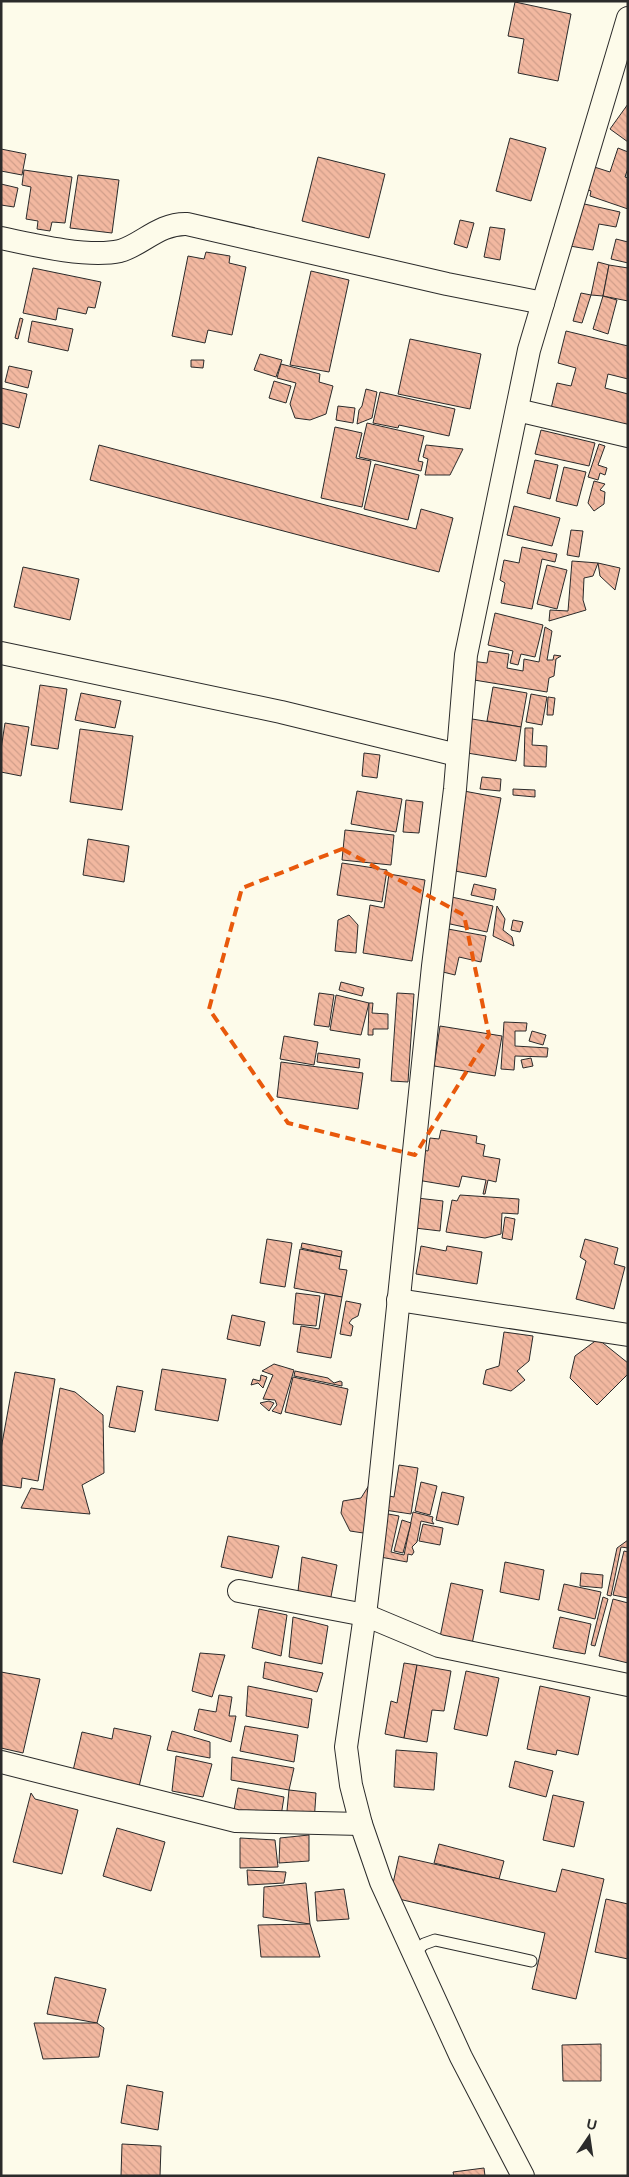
<svg xmlns="http://www.w3.org/2000/svg" width="629" height="2177" font-family="Arial,sans-serif">
<style>
.building{fill:url(#building-back-hatch);stroke:#2b2b2b}
.lines{fill:none;stroke-linecap:round;stroke-linejoin:round}
.service-casing{stroke:#2b2b2b;stroke-width:13}
.minor-casing{stroke:#2b2b2b;stroke-width:24}
.service{stroke:#fdfbea;stroke-width:11}
.minor{stroke:#fdfbea;stroke-width:22}
.marked{fill:none;stroke:#e8590c;stroke-width:4;stroke-dasharray:10 6;stroke-linejoin:round}
</style>
<defs>
<pattern id="building-back-hatch" width="6" height="6" patternUnits="userSpaceOnUse" patternTransform="scale(1.25)"><rect width="6" height="6" fill="#f2b8a0"/><path d="M-1 5l2 2M0 0l6 6M5-1l2 2" fill="none" stroke="#d09e8a"/></pattern>
</defs>
<rect width="100%" height="100%" fill="#fdfbea"/>
<g class="building">
<polygon points="515,2 571,14 558,81 518,73 524,39 508,36"/>
<polygon points="628,104 628,142 610,129"/>
<polygon points="510,138 546,148 531,201 496,191"/>
<polygon points="618,148 628,152 628,168 625,177 628,178 628,209 590,196 591,191 581,187 588,165 610,172"/>
<polygon points="1,149 26,154 22,175 1,171"/>
<polygon points="318,157 385,174 369,238 302,221"/>
<polygon points="24,170 72,177 65,223 52,222 50,231 37,229 38,221 26,219 31,187 22,185"/>
<polygon points="78,175 119,180 112,233 70,228"/>
<polygon points="1,184 18,188 14,207 1,205"/>
<polygon points="580,203 620,212 616,227 599,224 593,250 570,246"/>
<polygon points="460,220 474,223 467,248 454,244"/>
<polygon points="490,227 505,229 500,260 484,257"/>
<polygon points="616,239 628,242 628,263 611,259"/>
<polygon points="206,252 230,256 229,263 246,267 232,335 208,330 205,343 172,336 188,256 204,259"/>
<polygon points="598,262 609,265 603,296 591,295"/>
<polygon points="609,265 628,268 628,301 603,296"/>
<polygon points="33,268 101,282 95,308 88,307 86,314 58,308 56,320 23,313"/>
<polygon points="311,271 349,280 329,372 290,365"/>
<polygon points="581,293 591,295 582,323 573,321"/>
<polygon points="603,296 617,300 608,334 593,329"/>
<polygon points="20,318 23,319 18,339 15,338"/>
<polygon points="32,321 73,329 68,351 28,342"/>
<polygon points="566,331 628,346 628,379 608,374 605,388 628,394 628,426 550,413 557,383 571,386 576,368 558,363"/>
<polygon points="410,339 481,354 470,409 398,394"/>
<polygon points="260,354 282,360 276,377 254,370"/>
<polygon points="191,360 204,360 203,368 191,367"/>
<polygon points="281,364 320,374 319,382 333,386 326,414 310,420 295,418 290,404 296,383 277,378"/>
<polygon points="9,366 32,371 28,388 5,382"/>
<polygon points="274,381 291,386 286,403 269,398"/>
<polygon points="1,388 27,394 19,428 1,423"/>
<polygon points="366,389 377,392 372,418 357,424 359,410 362,406"/>
<polygon points="380,392 455,409 449,436 399,425 398,428 373,423"/>
<polygon points="338,406 355,408 353,423 336,420"/>
<polygon points="367,423 424,436 418,461 423,462 421,471 359,457"/>
<polygon points="335,427 362,433 356,458 371,461 362,507 321,498"/>
<polygon points="541,430 595,443 589,466 535,454"/>
<polygon points="599,444 605,446 598,465 607,468 605,475 600,473 598,480 588,477"/>
<polygon points="99,445 416,529 421,509 453,518 439,572 90,480"/>
<polygon points="426,445 463,449 450,475 425,475 428,459 423,457"/>
<polygon points="535,460 558,465 550,499 527,493"/>
<polygon points="375,464 419,475 408,520 364,509"/>
<polygon points="564,467 586,472 577,506 556,501"/>
<polygon points="594,481 605,484 600,490 605,492 604,504 594,511 588,503"/>
<polygon points="514,506 560,518 552,546 507,535"/>
<polygon points="571,530 583,531 579,557 567,555"/>
<polygon points="522,547 557,554 555,562 542,559 532,609 501,603 505,583 500,580 504,560 519,563"/>
<polygon points="572,561 598,563 593,576 584,578 583,600 586,610 549,621 550,610 568,611"/>
<polygon points="598,563 620,568 615,590 600,576"/>
<polygon points="547,565 567,570 557,609 537,604"/>
<polygon points="23,567 79,579 70,620 14,607"/>
<polygon points="495,613 543,625 535,657 521,654 518,665 510,663 513,651 488,645"/>
<polygon points="545,627 552,631 547,660 553,660 554,655 561,656 556,659 554,676 549,678 547,692 468,679 471,661 487,663 489,651 509,654 507,668 523,671 524,659 539,662"/>
<polygon points="40,685 67,689 58,749 31,745"/>
<polygon points="493,687 527,693 521,727 487,721"/>
<polygon points="81,693 121,701 115,728 75,720"/>
<polygon points="531,694 547,697 542,725 526,722"/>
<polygon points="548,697 555,698 553,715 547,715"/>
<polygon points="466,718 521,727 516,761 461,752"/>
<polygon points="5,723 29,727 21,776 1,772 1,749"/>
<polygon points="525,728 533,728 532,745 547,746 546,767 524,766"/>
<polygon points="80,729 133,736 122,810 70,802"/>
<polygon points="364,753 380,755 377,778 362,776"/>
<polygon points="482,777 501,779 500,791 480,789"/>
<polygon points="513,789 535,790 535,797 513,795"/>
<polygon points="357,791 402,799 396,832 351,824"/>
<polygon points="464,791 501,798 486,877 450,870"/>
<polygon points="406,800 423,802 419,833 403,832"/>
<polygon points="345,830 394,835 391,865 342,860"/>
<polygon points="88,839 129,846 124,882 83,875"/>
<polygon points="342,863 387,870 382,902 337,895"/>
<polygon points="389,874 425,880 412,961 363,953 370,905 384,908"/>
<polygon points="474,884 496,889 494,900 471,895"/>
<polygon points="447,896 493,906 487,932 441,922"/>
<polygon points="497,906 505,919 503,930 512,937 514,946 493,936"/>
<polygon points="349,915 358,925 356,953 335,951 338,920"/>
<polygon points="513,920 523,922 520,932 511,930"/>
<polygon points="448,929 486,936 481,962 459,957 455,975 439,971"/>
<polygon points="341,982 364,988 362,996 339,990"/>
<polygon points="319,993 334,995 329,1027 314,1025"/>
<polygon points="397,993 414,994 408,1082 391,1081"/>
<polygon points="336,995 369,1003 361,1035 330,1030"/>
<polygon points="369,1003 373,1003 372,1013 388,1014 388,1029 373,1029 373,1035 368,1035"/>
<polygon points="504,1022 527,1023 526,1031 515,1031 515,1046 548,1048 547,1057 515,1056 514,1070 501,1069"/>
<polygon points="440,1026 502,1036 495,1076 434,1066"/>
<polygon points="532,1031 546,1035 543,1045 529,1041"/>
<polygon points="284,1036 318,1042 314,1065 280,1059"/>
<polygon points="318,1053 360,1059 359,1068 317,1062"/>
<polygon points="531,1058 533,1066 523,1068 521,1060"/>
<polygon points="281,1062 363,1073 358,1109 277,1097"/>
<polygon points="441,1130 477,1136 476,1143 485,1145 483,1156 500,1159 496,1182 488,1180 485,1194 483,1194 486,1180 462,1176 459,1187 417,1180 422,1150 428,1151 430,1138 439,1139"/>
<polygon points="460,1195 519,1199 518,1214 502,1213 501,1234 485,1238 446,1232 452,1200 457,1201"/>
<polygon points="417,1198 443,1201 440,1231 415,1228"/>
<polygon points="505,1217 515,1219 512,1240 502,1238"/>
<polygon points="267,1239 292,1243 285,1287 260,1283"/>
<polygon points="585,1239 618,1248 614,1264 625,1267 614,1309 576,1299 586,1261 580,1257"/>
<polygon points="302,1243 342,1251 341,1257 301,1248"/>
<polygon points="421,1246 446,1251 447,1246 482,1252 477,1284 416,1274"/>
<polygon points="300,1249 341,1257 339,1269 347,1270 342,1297 294,1288"/>
<polygon points="296,1293 320,1296 316,1326 293,1324"/>
<polygon points="325,1294 342,1297 331,1358 297,1352 301,1326 319,1329"/>
<polygon points="346,1301 361,1304 358,1316 352,1319 349,1323 353,1326 351,1336 340,1334"/>
<polygon points="232,1315 265,1322 260,1346 227,1339"/>
<polygon points="504,1332 533,1336 529,1361 517,1371 525,1380 511,1391 483,1384 486,1370 499,1366"/>
<polygon points="598,1339 628,1363 628,1374 597,1405 570,1378 575,1356"/>
<polygon points="274,1364 294,1370 281,1414 272,1411 277,1405 275,1400 263,1399 273,1375 262,1371"/>
<polygon points="162,1369 226,1379 218,1421 155,1410"/>
<polygon points="295,1371 328,1378 334,1383 340,1381 342,1382 342,1386 294,1376"/>
<polygon points="15,1372 55,1379 38,1481 22,1478 21,1488 1,1485 1,1449"/>
<polygon points="261,1375 267,1377 263,1388 258,1383 251,1385 253,1379 260,1381"/>
<polygon points="293,1377 348,1389 341,1425 285,1412"/>
<polygon points="117,1386 143,1391 135,1432 109,1427"/>
<polygon points="60,1388 75,1392 103,1415 104,1473 82,1485 90,1514 21,1508 31,1488 43,1490"/>
<polygon points="269,1401 274,1403 269,1411 260,1403"/>
<polygon points="399,1465 418,1468 411,1514 378,1509 380,1494 394,1497"/>
<polygon points="371,1482 370,1534 350,1531 341,1513 343,1501 361,1498"/>
<polygon points="421,1482 437,1486 430,1515 415,1511"/>
<polygon points="442,1492 464,1497 458,1525 436,1520"/>
<polygon points="413,1512 433,1517 432,1521 434,1524 421,1521 417,1542 412,1547 414,1552 412,1555 408,1554 407,1562 375,1556 383,1513 399,1516 391,1552 404,1555"/>
<polygon points="402,1520 411,1523 403,1553 394,1551"/>
<polygon points="423,1524 443,1528 440,1545 419,1541"/>
<polygon points="228,1536 279,1546 272,1578 221,1567"/>
<polygon points="628,1540 628,1548 621,1547 611,1596 607,1595 617,1548"/>
<polygon points="624,1551 628,1552 628,1598 613,1595"/>
<polygon points="302,1557 337,1565 330,1602 298,1591"/>
<polygon points="505,1562 544,1570 539,1600 500,1592"/>
<polygon points="581,1573 603,1575 602,1588 580,1586"/>
<polygon points="451,1583 483,1590 472,1644 440,1637"/>
<polygon points="564,1584 601,1592 595,1619 558,1610"/>
<polygon points="603,1597 608,1599 595,1646 591,1645"/>
<polygon points="613,1599 628,1603 628,1663 599,1656"/>
<polygon points="259,1609 287,1615 281,1656 252,1648"/>
<polygon points="293,1617 328,1626 322,1664 289,1657"/>
<polygon points="560,1617 591,1624 585,1654 553,1648"/>
<polygon points="200,1653 225,1655 212,1697 192,1691"/>
<polygon points="265,1662 323,1673 317,1692 263,1678"/>
<polygon points="404,1663 417,1665 404,1738 385,1734 391,1701 397,1703"/>
<polygon points="417,1665 451,1671 444,1711 432,1710 427,1742 404,1738"/>
<polygon points="466,1671 499,1678 487,1736 454,1729"/>
<polygon points="1,1672 40,1679 23,1753 1,1748"/>
<polygon points="248,1686 312,1699 308,1728 246,1716"/>
<polygon points="540,1686 590,1697 578,1755 557,1750 556,1755 527,1749"/>
<polygon points="219,1695 232,1697 229,1716 236,1716 231,1742 194,1730 199,1709 216,1712"/>
<polygon points="245,1726 298,1735 294,1762 240,1751"/>
<polygon points="114,1728 151,1736 138,1791 72,1775 82,1732 112,1739"/>
<polygon points="172,1731 210,1742 210,1758 167,1750"/>
<polygon points="396,1750 437,1753 434,1790 394,1787"/>
<polygon points="176,1756 212,1764 203,1797 172,1791"/>
<polygon points="232,1757 294,1768 289,1790 231,1780"/>
<polygon points="515,1761 553,1771 546,1797 509,1787"/>
<polygon points="238,1788 284,1797 281,1816 234,1810"/>
<polygon points="289,1790 316,1793 314,1823 286,1821"/>
<polygon points="31,1793 35,1799 78,1810 62,1874 13,1862"/>
<polygon points="553,1795 584,1802 574,1847 543,1840"/>
<polygon points="117,1828 165,1842 151,1891 103,1876"/>
<polygon points="309,1835 309,1861 279,1863 280,1838"/>
<polygon points="240,1838 275,1840 278,1867 240,1868"/>
<polygon points="439,1844 504,1861 499,1879 434,1863"/>
<polygon points="399,1856 556,1892 562,1869 604,1879 576,1999 532,1989 545,1933 390,1897"/>
<polygon points="247,1870 286,1872 284,1883 248,1885"/>
<polygon points="306,1883 310,1924 263,1917 264,1887"/>
<polygon points="344,1889 349,1919 317,1921 315,1892"/>
<polygon points="606,1899 628,1904 628,1959 595,1952"/>
<polygon points="310,1924 320,1957 261,1957 258,1925"/>
<polygon points="55,1977 106,1989 97,2023 47,2014"/>
<polygon points="34,2023 97,2023 104,2028 99,2057 43,2059"/>
<polygon points="601,2044 601,2081 563,2081 562,2045"/>
<polygon points="127,2085 163,2092 158,2130 121,2123"/>
<polygon points="122,2144 161,2146 160,2176 121,2176"/>
<polygon points="484,2168 485,2176 454,2176 453,2172"/>
</g>
<g class="lines">
<defs>
<polyline id="service" points="414,1953 424,1944 435,1940 531,1961"/>
<g id="minor">
<path d="M1 238C33 245 88 258 120 251 142 245 159 223 187 224L447 284 543 303"/>
<polyline points="517,410 628,436"/>
<polyline points="1,653 281,712 457,755"/>
<polyline points="398,1300 628,1335"/>
<polyline points="239,1591 365,1615 439,1646 628,1685"/>
<polyline points="1,1762 236,1821 361,1824"/>
<polyline points="523,2176 461,2057 381,1882 361,1824 351,1785 346,1747 365,1615 376,1521 433,966 455,789 466,655 529,350 628,18"/>
</g>
</defs>
<use href="#service" class="service-casing"/>
<use href="#minor" class="minor-casing"/>
<use href="#service" class="service"/>
<use href="#minor" class="minor"/>
</g>
<path class="marked" d="M342 849 464 915 489 1035 415 1155 288 1123 209 1009 242 888Z"/>
<rect width="629" height="2177" fill="none" stroke="#2b2b2b" stroke-width="5"/>
<g transform="translate(589 2137) rotate(13)" stroke="#fdfbea" stroke-width="4" paint-order="stroke">
<path d="M0-4L9 19L0 12L-9 19Z" fill="#2b2b2b"/>
<text y="-8" font-size="14" font-weight="bold" text-anchor="middle" fill="#2b2b2b">U</text>
</g>
</svg>
